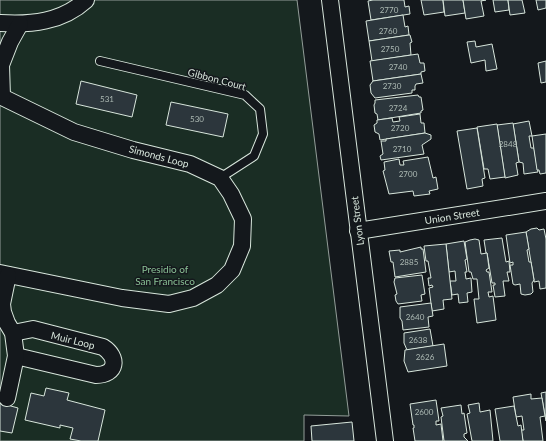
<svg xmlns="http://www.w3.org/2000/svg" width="546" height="441" font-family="Lato,sans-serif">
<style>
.green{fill:#1a2d24;stroke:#939e99}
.building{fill:#2c363c;stroke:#d8e6dc}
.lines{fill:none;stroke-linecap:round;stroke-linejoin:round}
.service-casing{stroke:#d8e6dc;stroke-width:10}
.minor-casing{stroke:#d8e6dc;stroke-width:18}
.service{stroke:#14181c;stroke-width:8}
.minor{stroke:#14181c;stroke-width:16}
.labels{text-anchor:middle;stroke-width:3;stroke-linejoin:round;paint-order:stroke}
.number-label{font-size:8px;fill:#adbab4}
.street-label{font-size:10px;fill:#d8e6dc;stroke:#14181c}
.park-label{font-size:10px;fill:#8ac095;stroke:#14181c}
</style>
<rect width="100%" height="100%" fill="#14181c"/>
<polygon class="green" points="0,0 297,0 349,416 304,415 304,441 0,441"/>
<g class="building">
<polygon points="373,0 404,0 405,7 409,6 410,14 371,20 368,1"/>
<polygon points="421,0 443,0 444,12 424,15"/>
<polygon points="443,0 463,0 465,13 445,16"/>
<polygon points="463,0 486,0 481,1 484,16 466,19"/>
<polygon points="493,0 508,0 509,10 495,12"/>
<polygon points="508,0 522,0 525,13 510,15"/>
<polygon points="536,0 546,0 546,8 538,10"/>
<polygon points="403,15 405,27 408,26 409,35 369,41 366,21"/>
<polygon points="409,35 410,35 412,42 410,43 411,55 372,61 369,41"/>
<polygon points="475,41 476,47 492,44 497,69 486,71 485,60 471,63 467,42"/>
<polygon points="418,54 420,63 424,63 425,71 421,72 421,74 373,81 370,61"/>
<polygon points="546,61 546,82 541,83 538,63"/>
<polygon points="421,74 423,83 416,84 415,86 415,90 412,90 412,93 375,98 371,93 370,85 373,81"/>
<polygon points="81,81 137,95 132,117 76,104"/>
<polygon points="418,95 419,97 421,97 423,110 421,111 421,113 378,120 377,114 375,113 374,105 375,103 375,100"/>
<polygon points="171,102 228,114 223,137 166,125"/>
<polygon points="420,114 421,123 424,123 425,133 380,140 379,134 375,132 374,125 377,123 377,120 392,118 393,122 400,121 399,117"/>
<polygon points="529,121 532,136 529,136 531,148 534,148 538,172 524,174 523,163 519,162 513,124"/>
<polygon points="513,123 519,162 516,163 518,175 505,178 497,125"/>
<polygon points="497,124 505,177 490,179 488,169 484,169 477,127"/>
<polygon points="477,128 485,178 482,179 483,186 467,189 457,131"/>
<polygon points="425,133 431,135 431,139 422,145 424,154 381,160 380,156 383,154 381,141 386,141 386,139"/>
<polygon points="546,134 546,173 540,174 539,170 537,170 532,136"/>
<polygon points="428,157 433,178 436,177 438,189 429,191 430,194 414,196 413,191 389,194 383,171 385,170 384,162 399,159 400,165 404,165 403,161"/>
<polygon points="537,228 539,230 544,229 546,239 546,288 540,289 539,281 534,282 534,280 526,232 531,229"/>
<polygon points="526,232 529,249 527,250 529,262 531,262 534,280 532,283 533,292 531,294 525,295 521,294 520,284 515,285 513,284 510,265 513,265 513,262 510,263 506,235"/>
<polygon points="502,238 506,262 509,261 510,272 507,272 509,281 503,281 505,296 495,297 493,285 495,285 495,283 492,283 487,253 486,253 484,240"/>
<polygon points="475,239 479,240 481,254 487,253 489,268 486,270 487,272 489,272 492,292 488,292 489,297 493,296 496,320 477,323 474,299 479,299 477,279 473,279 471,272 469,272 465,242 470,240"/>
<polygon points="464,241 467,259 465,260 467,272 465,272 466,279 471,278 472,292 467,293 468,302 459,303 458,294 452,295 450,281 456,281 455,271 449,272 446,244"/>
<polygon points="446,244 452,299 443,300 444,309 432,311 429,288 433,287 432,285 429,286 428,278 431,278 428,261 426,261 424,246"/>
<polygon points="421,247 421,249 423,249 426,272 395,277 393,262 391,262 389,251 400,250 400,252"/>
<polygon points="422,275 425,294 421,295 422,301 398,304 396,301 395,295 397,294 394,282 395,278"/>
<polygon points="431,303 433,316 428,317 429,327 403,330 402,321 400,318 400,307"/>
<polygon points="430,329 433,346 407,350 404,343 404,333"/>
<polygon points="444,344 447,366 408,372 404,361 405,350"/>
<polygon points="46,388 69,393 67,400 105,410 98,441 81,441 70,439 73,428 60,425 60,428 25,420 31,393 44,396"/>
<polygon points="546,392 546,421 541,393"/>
<polygon points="531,394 531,399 542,398 545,416 540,417 543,441 523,441 521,430 524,430 522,416 516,417 513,397"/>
<polygon points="436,400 439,421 436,421 436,425 441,424 443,441 415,441 413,428 414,428 414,425 413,425 410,404"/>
<polygon points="0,403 18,408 12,433 0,431"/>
<polygon points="479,403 480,412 490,410 493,441 472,441 467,414 470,413 468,405"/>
<polygon points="461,405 462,414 464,413 467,433 464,434 464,437 468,441 444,441 441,417 443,416 441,408"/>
<polygon points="514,406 518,426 521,425 523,441 500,441 495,409"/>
<polygon points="352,422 354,441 312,441 311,426"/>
</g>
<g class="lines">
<defs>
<polyline id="service" points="100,61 245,95 260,109 263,134 254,156 220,178"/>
<g id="minor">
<polyline points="330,0 385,441"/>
<path d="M0 23C31 25 62 22 86 0"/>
<polyline points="0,96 74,132 133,150 190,164 220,178 231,194 243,219 242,246 232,270 217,285 193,298 169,304 122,298 0,273"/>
<polyline points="2,97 1,65 10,42 20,24"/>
<polyline points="358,231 546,201"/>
<path d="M13 333 33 329 103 347C119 357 117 375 96 375L16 356"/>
<polyline points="7,398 16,356 13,333 7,323 3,312 2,304 8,275"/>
</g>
</defs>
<use href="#service" class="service-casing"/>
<use href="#minor" class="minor-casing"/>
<use href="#service" class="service"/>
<use href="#minor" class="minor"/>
</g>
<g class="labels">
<g class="number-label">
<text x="389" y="13">2770</text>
<text x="388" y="34">2760</text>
<text x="390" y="52">2750</text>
<text x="398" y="70">2740</text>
<text x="392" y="89">2730</text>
<text x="107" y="102">531</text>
<text x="398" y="111">2724</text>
<text x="197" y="122">530</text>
<text x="400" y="131">2720</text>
<text x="508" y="147">2848</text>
<text x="402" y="152">2710</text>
<text x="408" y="177">2700</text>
<text x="409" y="265">2885</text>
<text x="415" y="320">2640</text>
<text x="418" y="343">2638</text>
<text x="425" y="360">2626</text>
<text x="424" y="415">2600</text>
</g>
<g class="street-label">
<text transform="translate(217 79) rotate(15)" y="4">Gibbon Court</text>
<text transform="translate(159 156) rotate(15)" y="4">Simonds Loop</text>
<text transform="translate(452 216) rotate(-9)" y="4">Union Street</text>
<text transform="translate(357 221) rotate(-97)" y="4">Lyon Street</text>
<text transform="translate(73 340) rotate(14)" y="4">Muir Loop</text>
</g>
<g class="park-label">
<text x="165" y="273">Presidio of<tspan x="165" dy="12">San Francisco</tspan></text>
</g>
</g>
</svg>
